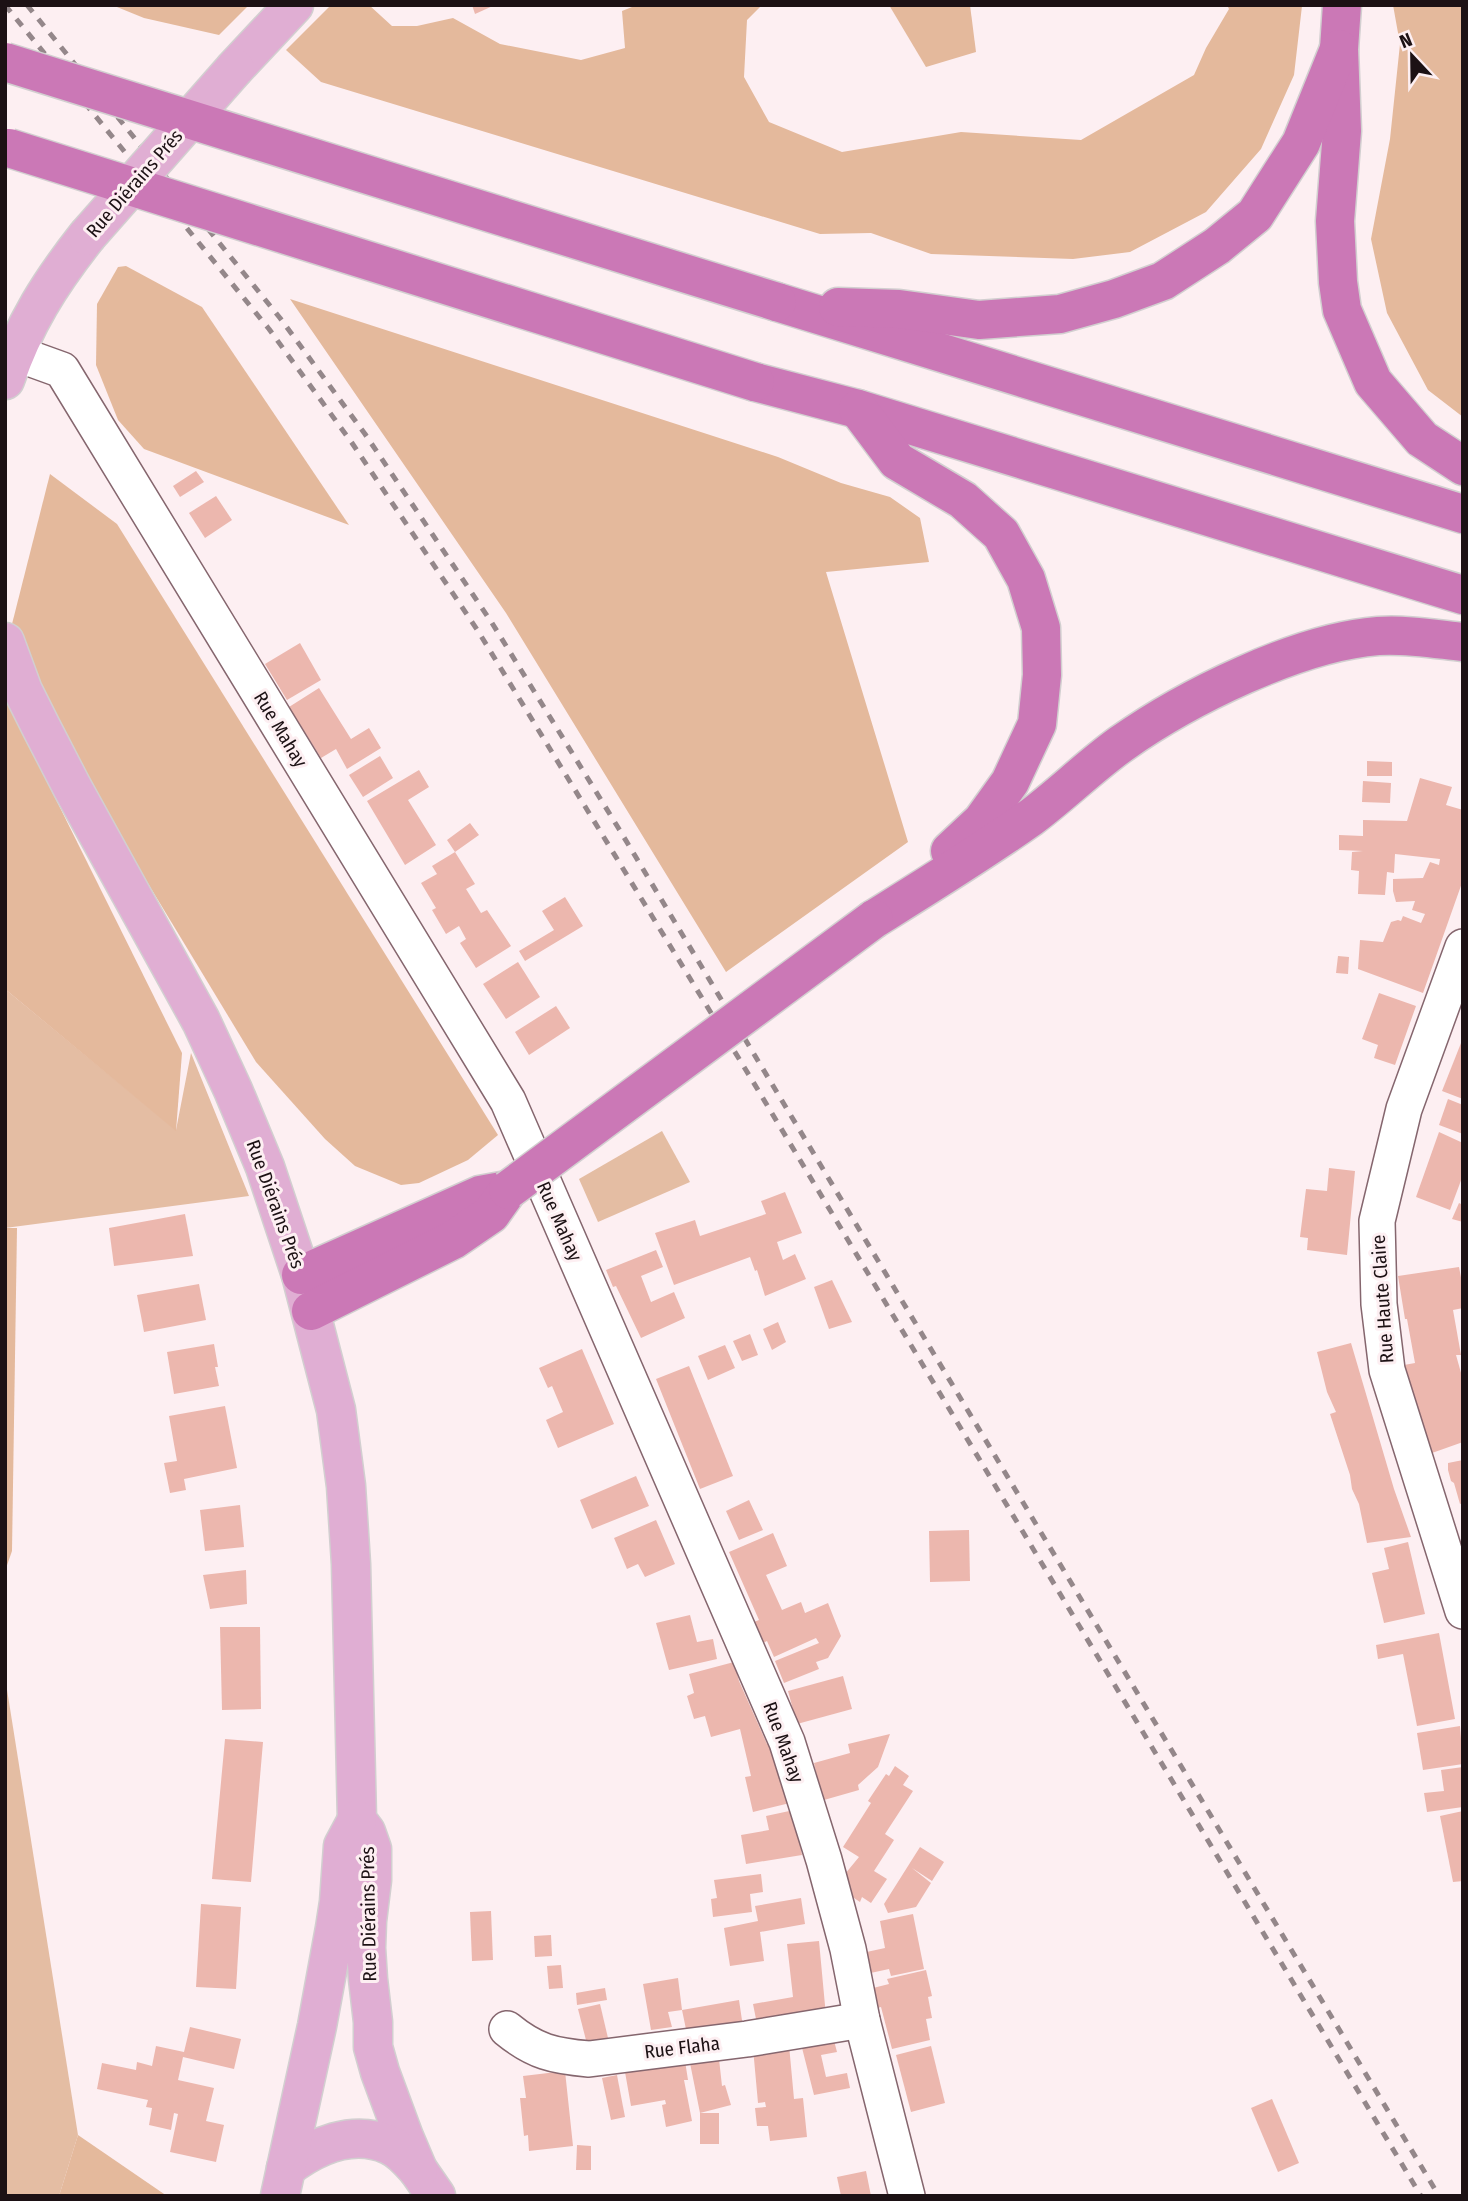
<svg xmlns="http://www.w3.org/2000/svg" width="1468" height="2201" font-family="'Fira Sans Condensed',sans-serif">
<style>
.green{fill:#e4bda3}
.forest{fill:#e4b99c}
.building{fill:#ecb7ae}
.lines{fill:none;stroke-linecap:round;stroke-linejoin:round}
.minor-casing{stroke:#85666e;stroke-width:38}
.major-casing{stroke:#d2cfd0;stroke-width:41}
.highway-casing{stroke:#d2cfd0;stroke-width:41}
.minor{stroke:#fff;stroke-width:35}
.major{stroke:#e0aed3;stroke-width:38}
.highway{stroke:#cb78b6;stroke-width:38}
.rail{stroke:#94878a;stroke-width:5;stroke-dasharray:9 9;stroke-linecap:butt}
.major-bridge-casing{stroke:#d2cfd0;stroke-width:41;stroke-linecap:butt}
.highway-bridge-casing{stroke:#d2cfd0;stroke-width:41;stroke-linecap:butt}
.major-bridge{stroke:#e0aed3;stroke-width:38}
.highway-bridge{stroke:#cb78b6;stroke-width:38}
.labels{text-anchor:middle;stroke-width:6;stroke-linejoin:round;paint-order:stroke}
.street-label{font-size:19px;fill:#1c1114;stroke:#fdeff2}
</style>
<rect width="100%" height="100%" fill="#fdeff2"/>
<g class="green">
<polygon points="5,989 176,1130 191,1053 249,1196 5,1228"/>
<polygon points="662,1131 690,1182 598,1222 579,1179"/>
<polygon points="5,1677 78,2135 59,2196 5,2196"/>
</g>
<g class="forest">
<polygon points="112,5 249,5 219,35 144,18"/>
<polygon points="331,5 369,5 392,26 417,26 453,18 500,44 581,60 625,48 622,11 637,5 762,5 747,20 744,77 769,122 842,152 961,132 1081,140 1194,75 1206,48 1229,9 1227,5 1302,6 1294,75 1261,149 1206,212 1130,252 1073,259 931,254 871,233 820,234 321,82 286,50"/>
<polygon points="889,5 970,5 976,52 926,67"/>
<polygon points="1393,5 1463,5 1461,203 1463,219 1463,417 1428,390 1387,313 1371,239 1390,139 1400,44"/>
<polygon points="126,266 202,307 349,525 144,449 118,420 96,365 97,304 118,267"/>
<polygon points="290,299 778,457 841,483 890,497 920,518 929,562 826,572 908,842 726,972 506,613"/>
<polygon points="50,474 117,524 498,1135 468,1160 419,1183 401,1185 355,1166 325,1139 256,1062 118,834 11,628"/>
<polygon points="5,697 182,1053 176,1131 5,989"/>
<polygon points="5,1228 17,1228 12,1551 5,1571"/>
<polygon points="78,2135 167,2196 59,2196"/>
</g>
<g class="building">
<polygon points="472,5 495,5 475,14"/>
<polygon points="196,471 204,482 180,497 173,486"/>
<polygon points="216,496 232,520 205,538 189,513"/>
<polygon points="300,643 321,680 287,700 265,664"/>
<polygon points="319,688 351,739 369,728 381,748 347,769 336,749 321,758 289,707"/>
<polygon points="380,756 393,778 363,797 349,775"/>
<polygon points="1367,761 1392,762 1392,776 1367,776"/>
<polygon points="419,770 429,787 408,800 436,845 405,865 367,801"/>
<polygon points="1420,778 1452,787 1446,805 1463,810 1463,880 1423,993 1358,969 1360,940 1383,942 1391,922 1398,920 1401,921 1403,916 1421,923 1425,914 1412,910 1415,901 1396,902 1393,891 1393,879 1423,878 1430,862 1439,865 1440,859 1395,854 1394,873 1387,872 1385,895 1358,894 1359,871 1351,870 1352,852 1363,851 1339,850 1339,835 1363,836 1363,820 1407,821"/>
<polygon points="1363,781 1391,783 1390,803 1362,802"/>
<polygon points="470,823 479,835 455,852 475,884 466,889 481,913 487,910 511,946 476,968 460,943 466,939 459,926 446,934 432,910 436,908 421,883 437,874 432,866 455,852 447,840"/>
<polygon points="565,897 583,926 525,961 519,951 554,930 542,911"/>
<polygon points="1338,956 1349,957 1348,974 1336,973"/>
<polygon points="518,962 540,997 506,1019 483,984"/>
<polygon points="1379,993 1416,1006 1395,1065 1374,1058 1378,1045 1362,1039"/>
<polygon points="556,1006 570,1028 529,1055 515,1032"/>
<polygon points="1463,1038 1463,1099 1442,1091"/>
<polygon points="1448,1099 1463,1105 1463,1134 1439,1125"/>
<polygon points="1439,1132 1463,1143 1463,1175 1450,1210 1416,1197"/>
<polygon points="1329,1168 1355,1171 1347,1255 1307,1250 1308,1238 1300,1237 1306,1189 1327,1191"/>
<polygon points="785,1192 802,1233 777,1242 783,1260 795,1254 806,1279 765,1296 757,1270 755,1271 750,1257 674,1285 655,1233 695,1220 700,1236 766,1214 761,1201"/>
<polygon points="1459,1203 1463,1205 1463,1222 1452,1219"/>
<polygon points="185,1214 193,1256 114,1266 109,1228"/>
<polygon points="656,1250 663,1267 641,1276 651,1302 674,1292 685,1318 641,1338 616,1286 613,1287 606,1270"/>
<polygon points="1459,1267 1463,1288 1463,1308 1453,1310 1461,1355 1456,1355 1463,1380 1463,1442 1432,1453 1404,1365 1415,1363 1407,1319 1405,1319 1398,1276"/>
<polygon points="832,1280 852,1322 829,1329 814,1287"/>
<polygon points="199,1284 206,1320 144,1332 137,1295"/>
<polygon points="778,1322 786,1342 772,1350 763,1329"/>
<polygon points="750,1334 758,1355 742,1361 733,1341"/>
<polygon points="1351,1343 1394,1489 1411,1537 1367,1543 1359,1504 1352,1489 1350,1475 1330,1414 1336,1412 1327,1392 1317,1352"/>
<polygon points="214,1344 218,1367 215,1367 219,1386 174,1394 167,1352"/>
<polygon points="725,1345 735,1368 708,1380 698,1356"/>
<polygon points="582,1349 614,1424 558,1448 546,1420 563,1412 552,1386 548,1388 539,1368"/>
<polygon points="689,1366 733,1476 700,1489 656,1379"/>
<polygon points="225,1406 237,1468 184,1479 186,1490 170,1493 164,1463 177,1461 169,1416"/>
<polygon points="1463,1460 1463,1503 1460,1504 1454,1483 1451,1481 1448,1470 1448,1463"/>
<polygon points="636,1476 649,1506 592,1529 580,1500"/>
<polygon points="749,1500 763,1530 739,1540 726,1511"/>
<polygon points="240,1505 244,1547 205,1551 200,1510"/>
<polygon points="656,1520 675,1564 645,1577 638,1564 627,1569 614,1538"/>
<polygon points="969,1530 970,1581 930,1582 929,1531"/>
<polygon points="773,1533 787,1566 766,1575 782,1610 801,1602 805,1613 828,1603 841,1636 828,1658 816,1662 819,1669 784,1683 775,1661 819,1643 816,1638 774,1657 767,1641 763,1643 754,1622 759,1620 729,1552"/>
<polygon points="1408,1542 1425,1614 1384,1623 1372,1573 1389,1569 1384,1548"/>
<polygon points="246,1570 247,1604 210,1609 203,1575"/>
<polygon points="690,1615 697,1642 713,1639 717,1659 669,1670 656,1623"/>
<polygon points="220,1627 260,1627 261,1709 222,1710"/>
<polygon points="1439,1633 1455,1719 1417,1726 1403,1654 1378,1659 1376,1645"/>
<polygon points="734,1662 739,1681 767,1744 769,1744 777,1770 782,1769 790,1803 753,1812 745,1777 751,1776 740,1729 711,1737 705,1716 694,1719 687,1696 694,1693 689,1674"/>
<polygon points="843,1676 852,1709 797,1724 788,1691"/>
<polygon points="1460,1726 1463,1764 1423,1770 1417,1733"/>
<polygon points="890,1734 878,1767 858,1785 859,1790 817,1802 811,1778 817,1776 814,1763 850,1753 848,1744"/>
<polygon points="225,1739 263,1742 251,1882 212,1879"/>
<polygon points="895,1766 909,1776 903,1785 913,1791 885,1834 894,1840 874,1871 887,1879 871,1903 862,1897 860,1902 842,1890 845,1874 859,1857 843,1847 871,1803 868,1801 886,1774 889,1776"/>
<polygon points="1463,1767 1463,1807 1427,1812 1424,1793 1444,1791 1441,1770"/>
<polygon points="794,1810 802,1855 746,1864 741,1835 769,1830 766,1816"/>
<polygon points="1463,1811 1463,1881 1453,1882 1440,1816"/>
<polygon points="920,1847 944,1862 932,1881 912,1868 931,1883 916,1907 888,1913 884,1904"/>
<polygon points="761,1874 763,1892 750,1894 752,1912 713,1917 711,1899 717,1898 714,1880"/>
<polygon points="801,1898 805,1924 760,1932 764,1961 730,1966 724,1928 758,1921 755,1906"/>
<polygon points="201,1904 241,1907 236,1989 196,1987"/>
<polygon points="491,1911 493,1960 472,1961 470,1912"/>
<polygon points="913,1914 924,1969 891,1976 889,1969 866,1974 862,1953 885,1948 880,1921"/>
<polygon points="551,1935 552,1956 535,1957 534,1936"/>
<polygon points="819,1941 826,2016 758,2029 753,2004 793,1997 787,1944"/>
<polygon points="561,1965 563,1988 549,1989 547,1966"/>
<polygon points="926,1970 932,1996 928,1997 932,2018 926,2019 930,2040 892,2049 881,2007 874,2009 869,1989 889,1984 887,1979"/>
<polygon points="678,1978 682,2010 739,2000 743,2027 687,2034 682,2010 668,2012 672,2027 651,2030 643,1984"/>
<polygon points="605,1988 607,2000 577,2005 576,1993"/>
<polygon points="600,2004 608,2038 587,2044 578,2009"/>
<polygon points="190,2027 241,2039 234,2069 183,2057 180,2071 178,2080 214,2088 206,2121 224,2125 216,2162 170,2152 178,2114 174,2113 171,2130 149,2125 152,2108 146,2107 148,2100 97,2089 102,2063 136,2070 137,2062 152,2066 156,2046 184,2052"/>
<polygon points="832,2033 837,2052 821,2055 826,2077 847,2073 850,2088 814,2095 800,2040"/>
<polygon points="789,2045 794,2099 803,2098 807,2137 770,2141 768,2126 757,2126 755,2108 766,2107 765,2102 758,2103 753,2048"/>
<polygon points="931,2046 945,2103 911,2112 896,2055"/>
<polygon points="718,2050 722,2086 725,2085 731,2105 700,2113 688,2053"/>
<polygon points="685,2061 688,2080 684,2080 692,2121 666,2127 662,2105 666,2104 665,2100 631,2106 625,2072"/>
<polygon points="565,2071 573,2146 529,2151 528,2135 524,2136 520,2098 526,2098 523,2076"/>
<polygon points="617,2075 625,2117 611,2120 602,2078"/>
<polygon points="1272,2099 1299,2163 1278,2172 1251,2108"/>
<rect x="700" y="2113" width="19" height="31"/>
<polygon points="577,2145 591,2146 591,2170 576,2170"/>
<polygon points="866,2171 871,2196 841,2196 837,2177"/>
</g>
<g class="lines">
<defs>
<g id="minor">
<polyline points="15,353 62,370 508,1101 787,1742 824,1860 848,1949 862,2020 907,2196"/>
<polyline points="1463,947 1404,1109 1377,1221 1379,1304 1387,1370 1463,1611"/>
<path d="M507 2029C535 2052 554 2056 589 2059L747 2039 862 2020"/>
</g>
<g id="major">
<polyline points="235,68 294,5"/>
<path d="M5 380C24 324 50 283 87 236"/>
<polyline points="5,642 23,691 41,727 72,787 201,1021 233,1090 265,1167 301,1275 336,1410 346,1486 351,1564 357,1820 366,1832 372,1849 372,1880 367,1921 366,1948 368,1979 373,2022 373,2047 380,2072 404,2137 418,2170 436,2196"/>
<path d="M286 2168C315 2146 353 2129 389 2145 401 2150 410 2161 418 2170"/>
<polyline points="280,2196 317,2026 335,1928 339,1902 343,1846 357,1820"/>
</g>
<g id="highway">
<polyline points="1342,5 1339,49 1342,131 1335,221 1338,282 1342,310 1373,382 1422,439 1463,466"/>
<polyline points="777,302 1463,514"/>
<polyline points="838,307 899,309 979,320 1060,314 1114,299 1163,281 1217,246 1255,215 1301,143 1339,49"/>
<polyline points="755,382 858,409 1463,595"/>
<polyline points="858,409 897,461 963,500 1001,534 1026,579 1041,628 1042,675 1037,724 1010,782 982,821 950,851"/>
<path d="M874 919C927 886 979 854 1030 818 1061 795 1089 767 1121 744 1186 698 1298 642 1378 636 1406 634 1435 639 1463 642"/>
<polyline points="301,1275 480,1195 502,1191"/>
<polyline points="311,1311 453,1240 491,1214 508,1190"/>
</g>
</defs>
<use href="#minor" class="minor-casing"/>
<use href="#major" class="major-casing"/>
<use href="#highway" class="highway-casing"/>
<use href="#minor" class="minor"/>
<use href="#major" class="major"/>
<use href="#highway" class="highway"/>
<g class="rail">
<polyline points="5,5 269,329 352,443 478,631 752,1080 1421,2196"/>
<polyline points="27,5 280,318 365,434 492,623 619,829 1439,2196"/>
</g>
<defs>
<polyline id="major-bridge" points="87,236 235,68"/>
<g id="highway-bridge">
<polyline points="5,62 777,302"/>
<polyline points="9,148 755,382"/>
<polyline points="508,1190 874,919"/>
</g>
</defs>
<use href="#major-bridge" class="major-bridge-casing"/>
<use href="#highway-bridge" class="highway-bridge-casing"/>
<use href="#major-bridge" class="major-bridge"/>
<use href="#highway-bridge" class="highway-bridge"/>
</g>
<g class="labels">
<g class="street-label">
<text transform="translate(134 183) rotate(-49)" y="7">Rue Diérains Prés</text>
<text transform="translate(281 729) rotate(59)" y="7">Rue Mahay</text>
<text transform="translate(276 1204) rotate(70)" y="7">Rue Diérains Prés</text>
<text transform="translate(560 1221) rotate(66)" y="7">Rue Mahay</text>
<text transform="translate(1382 1299) rotate(-94)" y="7">Rue Haute Claire</text>
<text transform="translate(784 1742) rotate(70)" y="7">Rue Mahay</text>
<text transform="translate(368 1914) rotate(-91)" y="7">Rue Diérains Prés</text>
<text transform="translate(682 2047) rotate(-7)" y="7">Rue Flaha</text>
</g>
</g>
<rect width="1468" height="2201" fill="none" stroke="#1c1114" stroke-width="14"/>
<g transform="translate(1412 56) rotate(338)" stroke="#fdeff2" stroke-width="5" paint-order="stroke">
<path d="M0-5L12 26L0 18L-12 26Z" fill="#1c1114"/>
<text y="-10" font-size="19" font-weight="bold" text-anchor="middle" fill="#1c1114">N</text>
</g>
</svg>
